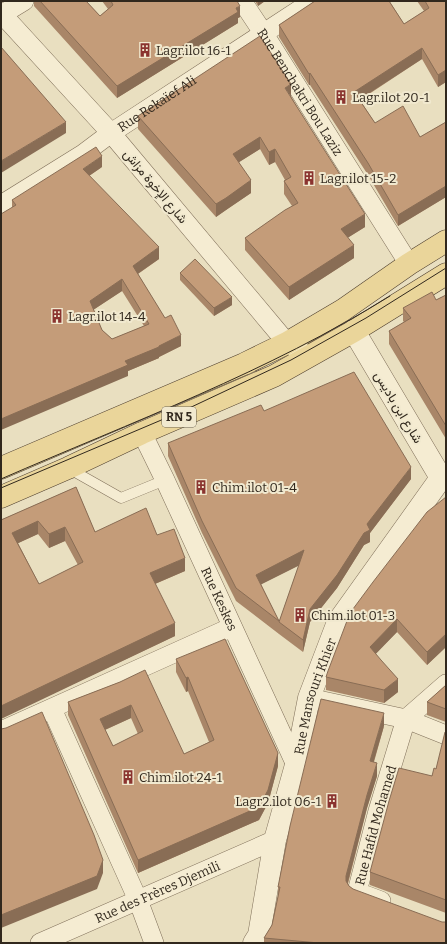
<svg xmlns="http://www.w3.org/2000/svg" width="447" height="944" font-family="Bitter,Vazirmatn,serif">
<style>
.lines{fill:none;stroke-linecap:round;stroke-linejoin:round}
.service-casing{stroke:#80705a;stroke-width:11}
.minor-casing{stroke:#80705a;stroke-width:20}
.tertiary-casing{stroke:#80705a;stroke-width:23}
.primary-casing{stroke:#4e3e2e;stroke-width:23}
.service{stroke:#f5ecd2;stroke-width:10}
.minor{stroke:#f5ecd2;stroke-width:19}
.tertiary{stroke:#f5ecd2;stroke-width:22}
.primary{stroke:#ead59a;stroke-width:22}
.tram{stroke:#31281d;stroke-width:1}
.wall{fill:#a98668;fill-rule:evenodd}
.shaded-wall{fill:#896d55}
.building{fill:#c49c79;stroke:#896d55;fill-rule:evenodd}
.labels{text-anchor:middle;stroke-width:4;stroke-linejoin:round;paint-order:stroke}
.shield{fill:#f1e9cf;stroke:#6b6252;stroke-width:1}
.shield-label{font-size:12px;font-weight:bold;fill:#31281d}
.poi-label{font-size:13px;fill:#31281d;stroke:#f1e9cf;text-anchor:start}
.street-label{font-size:13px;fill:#31281d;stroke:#f1e9cf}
</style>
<rect width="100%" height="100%" fill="#e9dfc0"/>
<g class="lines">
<defs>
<polyline id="service" points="68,468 121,498 165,480"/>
<g id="minor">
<path id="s1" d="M242 1 264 34 409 264"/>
<polyline points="1,13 111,133 287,343 300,350"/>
<polyline points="1,15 24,1"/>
<path id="s2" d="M1 205 83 154 111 133 313 1"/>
<path id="s3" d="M142 433 165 480 296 765"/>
<polyline points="309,698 406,719 446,735"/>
<polyline points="52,709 138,900 154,943"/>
<polyline points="1,731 232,627"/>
<path id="s4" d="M381 901 357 892 378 811 406 719 446 684"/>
<path id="s5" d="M40 943 275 840"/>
</g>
<g id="tertiary">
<path id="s6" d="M254 943 259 935 275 840 296 765 309 698 338 622 441 478 354 331"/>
</g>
<g id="primary">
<polyline points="1,468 244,364 287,343 343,310 409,264 446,241"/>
<polyline points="1,497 68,468 142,433 274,376 354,331 446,274"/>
</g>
</defs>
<use href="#service" class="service-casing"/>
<use href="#minor" class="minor-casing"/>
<use href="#tertiary" class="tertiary-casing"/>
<use href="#primary" class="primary-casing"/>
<use href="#service" class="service"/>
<use href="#minor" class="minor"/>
<use href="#tertiary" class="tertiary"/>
<use href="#primary" class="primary"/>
<g class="tram">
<path d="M1 479C132 422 268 372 390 296"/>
<polyline points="1,488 185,410 291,360 366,318 446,268"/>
</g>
</g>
<g class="wall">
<polygon points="34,1 86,1 100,16 108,9 102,1 237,1 240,17 238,18 238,23 117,98 34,6"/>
<polygon points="255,1 265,1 258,6"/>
<polygon points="315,1 391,1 390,2 404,24 424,11 417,1 446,1 446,82 438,87 422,59 360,100 375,123 420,137 446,122 446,197 398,226 368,175 310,85 309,85 279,37 279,25"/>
<polygon points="291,96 365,227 347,238 354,258 289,300 245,250 245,238 292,206 284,194 284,181 285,180 275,162 269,165 260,149 239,162 251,193 226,210 216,217 138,129 138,116"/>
<path d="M102 167 89 176 159 259 138 274 181 346 159 357V358L128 371V376L12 207V200ZM122 291 144 326 112 339 102 330 93 310Z"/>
<polygon points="180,273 232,305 214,316 180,280"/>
<polygon points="446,295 446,439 389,344 389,331 404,322 403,321 403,308 436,300"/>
<polygon points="264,411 411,479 370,533 370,542 364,545 337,588 310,622 303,652 279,634 279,622 299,565 261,584 279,621 279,634 236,601 202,533 168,456 168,443"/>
<path d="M76 487 95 532 157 535 185 571 155 584 175 636 3 717 1 520ZM38 534 49 548 65 541 78 565 39 584 18 543Z"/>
<polygon points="446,497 446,647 427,665 397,632 375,654 398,692 384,703 326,690 326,677"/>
<path d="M176 659 278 766 268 803 259 820 138 873 68 715V702L120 682 184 754 209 742 188 691 186 692 176 672ZM131 718 138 734 113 746 105 730Z"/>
<polygon points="446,685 446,722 427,715 427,702"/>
<polygon points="384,726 374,762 377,776 367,808 348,884 349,886 353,889 446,943 264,943 264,938 272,925 278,896 278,887"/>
<polygon points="446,732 446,913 370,885 370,872 436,769"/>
</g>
<g class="shaded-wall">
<polygon points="258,1 265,1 258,6"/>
<polygon points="240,6 240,17 238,18 238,23 117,98 117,86"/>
<polygon points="422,48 422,59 354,103 354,92"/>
<polygon points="446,70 446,82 438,87 438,75"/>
<polygon points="310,73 310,85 309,85 309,74"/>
<polygon points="291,84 291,97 285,88"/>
<polygon points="66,122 66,133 1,173 1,161"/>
<polygon points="260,137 260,149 233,166 233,154"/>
<polygon points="275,149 275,162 269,165 269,152"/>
<polygon points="102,156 102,167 83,180 83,169"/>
<polygon points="251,180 251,193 226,210 216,217 216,204"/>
<polygon points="446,186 446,197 398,226 398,215"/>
<polygon points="365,214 365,227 341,242 341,229"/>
<polygon points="354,245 354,258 289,300 289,287"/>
<polygon points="159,247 159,259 133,277 133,266"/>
<polygon points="122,279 122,291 90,312 90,301"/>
<polygon points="232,297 232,305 214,316 214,308"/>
<polygon points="181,335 181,346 159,357 159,358 128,371 128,376 1,430 1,419"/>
<polygon points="411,467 411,479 370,533 370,542 364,545 337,588 310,622 303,652 303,640 310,609 367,524"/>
<polygon points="38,521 38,534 12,546 12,533"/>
<polygon points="65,527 65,541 49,548 49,534"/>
<polygon points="304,550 304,563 256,587 256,575"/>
<polygon points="185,558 185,571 150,586 150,573"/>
<polygon points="397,619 397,632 370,660 370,647"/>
<polygon points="175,623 175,636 1,719 1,706 3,704"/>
<polygon points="446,634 446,647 427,665 427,652"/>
<polygon points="188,677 188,691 186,692 186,678"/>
<polygon points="398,679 398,692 384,703 384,690"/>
<polygon points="131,705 131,718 100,732 100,719"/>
<polygon points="384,713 384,726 370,774 370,761"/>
<polygon points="278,753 278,766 268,803 259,820 138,873 138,860"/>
<polygon points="377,763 377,776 367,808 346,889 346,876 367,795"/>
<polygon points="103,860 103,873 97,889 1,928 1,915"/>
</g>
<g class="building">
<polygon points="40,1 86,1 100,16 113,5 111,1 237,1 240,6 236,8 238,12 117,86"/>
<polygon points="315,1 389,1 404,24 429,8 425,1 446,1 446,70 438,75 422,48 354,92 375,123 403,106 420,137 446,122 446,186 398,215 368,163 310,73 309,74 279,25"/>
<polygon points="260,36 291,84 285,88 365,214 341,229 354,245 289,287 245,238 285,210 298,203 284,181 291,177 275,149 269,152 260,137 233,154 251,180 226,198 216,204 138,116"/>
<polygon points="1,47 66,122 1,161"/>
<path d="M96 147 102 156 83 169 159 247 133 266 165 318 171 315 181 335 159 346V347L125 361 128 365 1 419V214L16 205 12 200ZM122 279 149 324 112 339 102 330 90 301Z"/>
<polygon points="195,259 232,297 214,308 180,273"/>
<polygon points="432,292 436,300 446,295 446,426 389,331 411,318 403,308"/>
<polygon points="354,372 411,467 367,524 370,530 364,533 337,575 310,609 303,640 279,622 304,550 256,575 279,621 236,588 202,521 168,443 261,405 264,411"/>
<path d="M76 487 95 532 146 508 157 535 174 529 185 558 150 573 175 623 1 706V520ZM38 521 49 534 65 527 83 562 39 584 12 533Z"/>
<polygon points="446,497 446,634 427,652 397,619 370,647 381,660 398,679 384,690 326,677 328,671 350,613 373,582 427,512"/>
<path d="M225 639 278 753 268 790 259 807 138 860 68 702 120 682 145 670 184 754 214 740 188 677 186 678 176 659ZM131 705 143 731 113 746 100 719Z"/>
<polygon points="446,685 446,709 427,702"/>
<polygon points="321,699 384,713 370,761 377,763 367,795 346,876 346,881 349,886 353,889 442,922 446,922 446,943 319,943 264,938 272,925 280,887 278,887 290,826"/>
<polygon points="42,712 94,835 103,860 97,876 1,915 1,729 6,728"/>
<polygon points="445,732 446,732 446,900 370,872 389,801 399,768 432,776 434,768 436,769"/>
</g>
<defs>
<symbol id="building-bare" viewBox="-9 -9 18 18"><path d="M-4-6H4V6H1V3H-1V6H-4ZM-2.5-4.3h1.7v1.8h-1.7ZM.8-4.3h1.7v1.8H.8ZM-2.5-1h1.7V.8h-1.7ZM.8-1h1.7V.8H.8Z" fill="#8a332f" stroke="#f1e9cf" stroke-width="2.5" paint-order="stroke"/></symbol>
</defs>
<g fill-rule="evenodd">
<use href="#building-bare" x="135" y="40" width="20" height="20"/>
<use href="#building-bare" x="331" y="87" width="20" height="20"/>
<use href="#building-bare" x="299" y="168" width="20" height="20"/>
<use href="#building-bare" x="47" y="306" width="20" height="20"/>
<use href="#building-bare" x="191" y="477" width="20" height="20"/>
<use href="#building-bare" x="290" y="605" width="20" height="20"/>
<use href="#building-bare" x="118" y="767" width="20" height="20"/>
<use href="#building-bare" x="322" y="791" width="20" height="20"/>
</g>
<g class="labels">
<rect class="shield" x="162" y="407" width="34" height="20" rx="3"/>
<g class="shield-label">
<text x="179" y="421">RN 5</text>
</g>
<g class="poi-label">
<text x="156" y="55">Lagr.ilot 16-1</text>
<text x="352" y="102">Lagr.ilot 20-1</text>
<text x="320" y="183">Lagr.ilot 15-2</text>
<text x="68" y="321">Lagr.ilot 14-4</text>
<text x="212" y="492">Chim.ilot 01-4</text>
<text x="311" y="620">Chim.ilot 01-3</text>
<text x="139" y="782">Chim.ilot 24-1</text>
<text x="321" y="806" text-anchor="end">Lagr2.ilot 06-1</text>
</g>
<g class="street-label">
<text dy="5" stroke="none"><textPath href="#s1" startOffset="108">Rue Benchakri Bou Laziz</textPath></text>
<text dy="5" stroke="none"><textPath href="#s2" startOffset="186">Rue Rekaïef Ali</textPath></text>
<text transform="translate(156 186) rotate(50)" y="5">شارع الإخوة مزاش</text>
<text transform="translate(399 407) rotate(59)" y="5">شارع ابن باديس</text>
<text dy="5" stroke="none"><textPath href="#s3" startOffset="183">Rue Keskes</textPath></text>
<text dy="5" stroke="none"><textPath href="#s6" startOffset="255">Rue Mansouri Khier</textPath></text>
<text dy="5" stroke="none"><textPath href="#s4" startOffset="95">Rue Hafid Mohamed</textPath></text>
<text dy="5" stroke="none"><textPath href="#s5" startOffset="128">Rue des Frères Djemili</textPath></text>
</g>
</g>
<rect width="447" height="944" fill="none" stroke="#31281d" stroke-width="4"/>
</svg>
